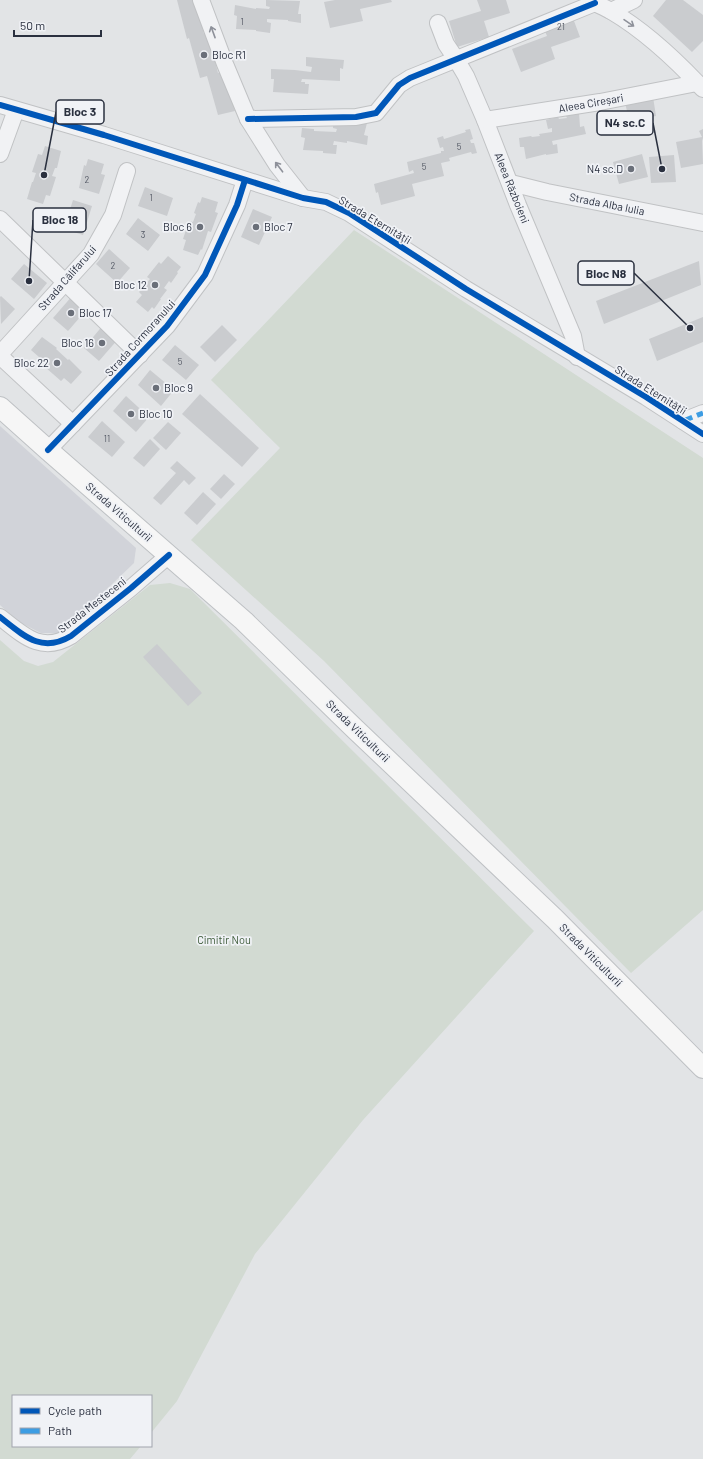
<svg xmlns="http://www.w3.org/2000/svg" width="703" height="1459" font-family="Barlow,sans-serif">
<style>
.built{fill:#d1d3d9}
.green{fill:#d2dad2}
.building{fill:#cacccf}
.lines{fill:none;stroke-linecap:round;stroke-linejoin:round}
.minor-casing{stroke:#c0c2c4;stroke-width:18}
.major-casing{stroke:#bec1c4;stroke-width:22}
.minor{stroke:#f1f2f4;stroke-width:16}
.major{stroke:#f6f6f6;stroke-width:20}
.quiet{stroke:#3d9de3;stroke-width:5;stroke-dasharray:10 5;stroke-linecap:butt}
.cycleway-casing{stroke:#f0f2f6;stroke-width:8}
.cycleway{stroke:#0057b8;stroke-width:6}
.oneway{stroke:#8e919a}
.poi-dot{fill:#6a6f79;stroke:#f0f2f6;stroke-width:1.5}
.labels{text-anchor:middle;stroke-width:3.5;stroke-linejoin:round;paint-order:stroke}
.number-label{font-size:9px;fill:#535864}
.poi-label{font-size:11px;fill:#2a303f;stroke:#f0f2f6;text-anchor:start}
.street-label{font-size:11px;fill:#2a303f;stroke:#f0f2f6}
.park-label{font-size:11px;fill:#3c5a38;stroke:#f0f2f6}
.leader{fill:none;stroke:#2a303f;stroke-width:1.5}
.callout-dot{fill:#2a303f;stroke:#f0f2f6;stroke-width:1.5}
.callout{fill:#f0f2f6;stroke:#2a303f;stroke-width:1.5}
.callout-label{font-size:12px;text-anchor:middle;font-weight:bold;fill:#2a303f}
</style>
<rect width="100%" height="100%" fill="#e2e4e6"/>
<polygon class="built" points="0,426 136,548 134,563 61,633 41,633 19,622 0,605"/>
<g class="green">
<polygon points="354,230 703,458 703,910 631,973 324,661 191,540 280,448 211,380"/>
<polygon points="170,583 190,589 534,931 363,1120 255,1254 177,1401 151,1433 151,1396 13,1396 13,1446 141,1446 130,1459 0,1459 0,640 24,661 38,666 53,662 150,585"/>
</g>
<g class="building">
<polygon points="177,0 195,0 204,34 208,33 218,73 224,71 235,111 218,115 207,76 200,78 189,38 187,39"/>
<polygon points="266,0 300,1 298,14 301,14 301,23 288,21 288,20 267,19 267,22 271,23 270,33 256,31 256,30 236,29 237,16 234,15 235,5 256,9 256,8 269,9 270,7 266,6"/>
<polygon points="335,0 391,0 392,2 360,9 363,21 330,28 324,2"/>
<polygon points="477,0 506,0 510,13 484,21 489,37 457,47 449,21 481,11"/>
<polygon points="666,0 683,0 703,15 703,41 692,52 653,16"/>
<polygon points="571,13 580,37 551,47 555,59 521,72 512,49 547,36 542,24"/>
<polygon points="306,57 344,60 343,69 340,68 340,81 302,79 301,82 305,82 305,84 309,84 308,94 273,92 274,79 271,79 271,69 295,70 311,72 312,67 306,66"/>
<polygon points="653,97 656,116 629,121 625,102"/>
<polygon points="579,113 580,127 584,126 586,134 552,141 553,145 557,144 558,153 546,155 546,154 526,159 524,147 520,147 519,138 531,136 532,137 540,136 539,134 552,132 552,128 548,129 546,120 558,117 559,119 567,118 566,116"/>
<polygon points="333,119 367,123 364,135 368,136 367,145 347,141 347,143 334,141 333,145 337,145 336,154 323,153 323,151 303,150 305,138 301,137 302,128 314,129 314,131 336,132 337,129 333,128"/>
<polygon points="470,129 473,139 470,140 471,143 474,143 477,153 472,154 471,152 449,158 450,161 441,163 444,176 412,184 415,196 381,205 378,192 376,193 374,184 414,173 413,170 409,172 407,162 441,153 441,151 444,151 443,147 440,148 437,138 443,136 444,139 466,132 465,130"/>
<polygon points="703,129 703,141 702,138 703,164 681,168 676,142 702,137 699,131"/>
<polygon points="45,146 61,151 57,168 55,168 52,176 56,177 50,196 46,195 43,204 27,199 32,182 33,182 36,173 32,172 38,154 42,155"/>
<polygon points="642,154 648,177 619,184 613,162"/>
<polygon points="674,155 676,182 651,183 649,157"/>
<polygon points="88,159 104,164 101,174 105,175 99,194 79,188 84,165 86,166"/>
<polygon points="145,187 173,198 167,216 138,206"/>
<polygon points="202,197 218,202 215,212 218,213 211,232 208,231 202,250 201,249 198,255 183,250 186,240 183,239 189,221 193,222 196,214 194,213 198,202 200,203"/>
<polygon points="73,200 92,206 83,235 64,229"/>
<polygon points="253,209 272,217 259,245 241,237"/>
<polygon points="138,218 160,235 148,251 126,234"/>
<polygon points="109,249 130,268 117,283 96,264"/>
<polygon points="168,256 181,267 177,272 178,273 171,283 169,281 164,288 167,290 160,299 161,299 154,309 152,307 148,312 136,302 142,295 139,292 150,279 147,277 159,262 161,264"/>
<polygon points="699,261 701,285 604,324 596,301"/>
<polygon points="24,264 47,283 34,299 11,279"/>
<polygon points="73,295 88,308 68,331 53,318"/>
<polygon points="1,296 15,309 1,324 0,297"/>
<polygon points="703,317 703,342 657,361 649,339"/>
<polygon points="104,324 119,338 99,361 84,348"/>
<polygon points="222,325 237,340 215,362 200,347"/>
<polygon points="42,337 57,348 56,349 68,360 69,359 82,372 71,384 64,378 61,381 37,360 39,357 31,350"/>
<polygon points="175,345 199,365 186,380 162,360"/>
<polygon points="150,370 174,390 161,406 138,385"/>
<polygon points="200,394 259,448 242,467 182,414"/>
<polygon points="126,396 149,417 136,432 113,411"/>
<polygon points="102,421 125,442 112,457 88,437"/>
<polygon points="168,422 181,433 166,450 153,438"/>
<polygon points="150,439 160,449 144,467 133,458"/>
<polygon points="177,461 196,478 189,485 184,480 161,505 153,498 176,473 170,468"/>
<polygon points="224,474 235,484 221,499 210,489"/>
<polygon points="203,492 216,504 197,525 184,513"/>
<polygon points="157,644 202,693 188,706 143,657"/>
</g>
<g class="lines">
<defs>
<g id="minor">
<polyline points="201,0 225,64 248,119 277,165 303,198"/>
<path d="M589 0C596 4 604 7 611 11 645 31 676 60 703 89"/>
<polyline points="611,11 634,0"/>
<polyline points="438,23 446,44 456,59 466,76 485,120 518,205 573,336 577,357"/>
<polyline points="0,105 104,135 303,198 326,202 349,213 466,289 646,397 703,434"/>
<polyline points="248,119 356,117 376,113 399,85 410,78 595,3"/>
<polyline points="485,120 600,102 697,83"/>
<polyline points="0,154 16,110"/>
<polyline points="511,183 547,192 703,223"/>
<polyline points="0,219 140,355"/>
<polyline points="0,354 91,254 113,215 127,171"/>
<polyline points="0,356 73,424"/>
<polyline points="683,421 703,413"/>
<polyline points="48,450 167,326 205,275 237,205 245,180"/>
<path d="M0 617C23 635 41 654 71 636L131 588 169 555"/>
</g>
<polyline id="major" points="0,407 48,450 244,621 355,729 555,919 703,1068"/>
</defs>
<use href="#minor" class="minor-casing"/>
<use href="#major" class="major-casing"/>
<use href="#minor" class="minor"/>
<use href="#major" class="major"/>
<polyline class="quiet" points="683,421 703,413"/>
<defs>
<g id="cycleway">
<polyline points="0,105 104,135 303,198 326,202 349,213 466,289 646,397 703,434"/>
<polyline points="248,119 356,117 376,113 399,85 410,78 595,3"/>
<polyline points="48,450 167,326 205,275 237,205 245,180"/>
<path d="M0 617C23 635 41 654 71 636L131 588 169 555"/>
</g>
</defs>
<use href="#cycleway" class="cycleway-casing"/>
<use href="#cycleway" class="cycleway"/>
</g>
<defs><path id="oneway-shaft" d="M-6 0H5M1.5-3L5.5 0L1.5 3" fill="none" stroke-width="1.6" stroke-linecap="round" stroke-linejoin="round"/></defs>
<g class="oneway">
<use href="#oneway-shaft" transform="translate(629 23) rotate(34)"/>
<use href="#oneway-shaft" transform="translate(213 32) rotate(-110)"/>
<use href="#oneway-shaft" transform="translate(279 167) rotate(-127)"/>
</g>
<g class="poi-dot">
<circle cx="204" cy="55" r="4"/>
<circle cx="631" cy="169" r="4"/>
<circle cx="200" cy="227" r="4"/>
<circle cx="256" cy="227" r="4"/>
<circle cx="155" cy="285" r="4"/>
<circle cx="71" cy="313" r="4"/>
<circle cx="102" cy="343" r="4"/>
<circle cx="57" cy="363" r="4"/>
<circle cx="156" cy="388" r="4"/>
<circle cx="131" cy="414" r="4"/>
</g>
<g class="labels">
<g class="number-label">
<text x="242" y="25">1</text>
<text x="561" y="30">21</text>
<text x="459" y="150">5</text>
<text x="424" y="170">5</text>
<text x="87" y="183">2</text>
<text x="151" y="201">1</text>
<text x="143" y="238">3</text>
<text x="113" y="269">2</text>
<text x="180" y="365">5</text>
<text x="107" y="442">11</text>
</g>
<g class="poi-label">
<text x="212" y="59">Bloc R1</text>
<text x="623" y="173" text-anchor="end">N4 sc.D</text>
<text x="192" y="231" text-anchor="end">Bloc 6</text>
<text x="264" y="231">Bloc 7</text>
<text x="147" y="289" text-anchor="end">Bloc 12</text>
<text x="79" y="317">Bloc 17</text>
<text x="94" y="347" text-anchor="end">Bloc 16</text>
<text x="49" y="367" text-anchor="end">Bloc 22</text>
<text x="164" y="392">Bloc 9</text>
<text x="139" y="418">Bloc 10</text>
</g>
<g class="street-label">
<text transform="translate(591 103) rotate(-10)" y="4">Aleea Cireșari</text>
<text transform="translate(512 188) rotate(68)" y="4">Aleea Războieni</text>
<text transform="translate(607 204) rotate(11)" y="4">Strada Alba Iulia</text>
<text transform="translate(375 220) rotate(31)" y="4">Strada Eternității</text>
<text transform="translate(67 278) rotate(-49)" y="4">Strada Călifarului</text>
<text transform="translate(140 338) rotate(-48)" y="4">Strada Cormoranului</text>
<text transform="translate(651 390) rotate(32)" y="4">Strada Eternității</text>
<text transform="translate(119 512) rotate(41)" y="4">Strada Viticulturii</text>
<text transform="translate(92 605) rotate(-38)" y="4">Strada Mesteceni</text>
<text transform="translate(358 731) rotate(44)" y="4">Strada Viticulturii</text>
<text transform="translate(591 955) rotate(45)" y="4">Strada Viticulturii</text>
</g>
<g class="park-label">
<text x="224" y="944">Cimitir Nou</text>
</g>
</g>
<path class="leader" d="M44 175L56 112M662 169L653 123M29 281L33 220M690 328L634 273"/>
<g class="callout-dot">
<circle cx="44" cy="175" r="4"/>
<circle cx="662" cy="169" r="4"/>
<circle cx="29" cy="281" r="4"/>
<circle cx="690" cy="328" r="4"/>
</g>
<g class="callout">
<rect x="56" y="100" width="48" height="24" rx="4"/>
<rect x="597" y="111" width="56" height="24" rx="4"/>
<rect x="33" y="208" width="53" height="24" rx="4"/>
<rect x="578" y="261" width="56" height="24" rx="4"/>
</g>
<g class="callout-label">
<text x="80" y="116">Bloc 3</text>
<text x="625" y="127">N4 sc.C</text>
<text x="60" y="224">Bloc 18</text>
<text x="606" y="278">Bloc N8</text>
</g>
<rect x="12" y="1395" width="140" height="52" fill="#f0f2f6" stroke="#a1a4ad"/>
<rect x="20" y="1408" width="20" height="6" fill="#0057b8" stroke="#a1a4ad"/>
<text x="48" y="1415" font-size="12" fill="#2a303f">Cycle path</text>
<rect x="20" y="1428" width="20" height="6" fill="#3d9de3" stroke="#a1a4ad"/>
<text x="48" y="1435" font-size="12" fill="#2a303f">Path</text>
<path d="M14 30v6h87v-6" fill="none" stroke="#2a303f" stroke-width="2"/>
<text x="20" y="30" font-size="12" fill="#2a303f" stroke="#f0f2f6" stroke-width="3" paint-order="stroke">50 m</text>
</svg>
